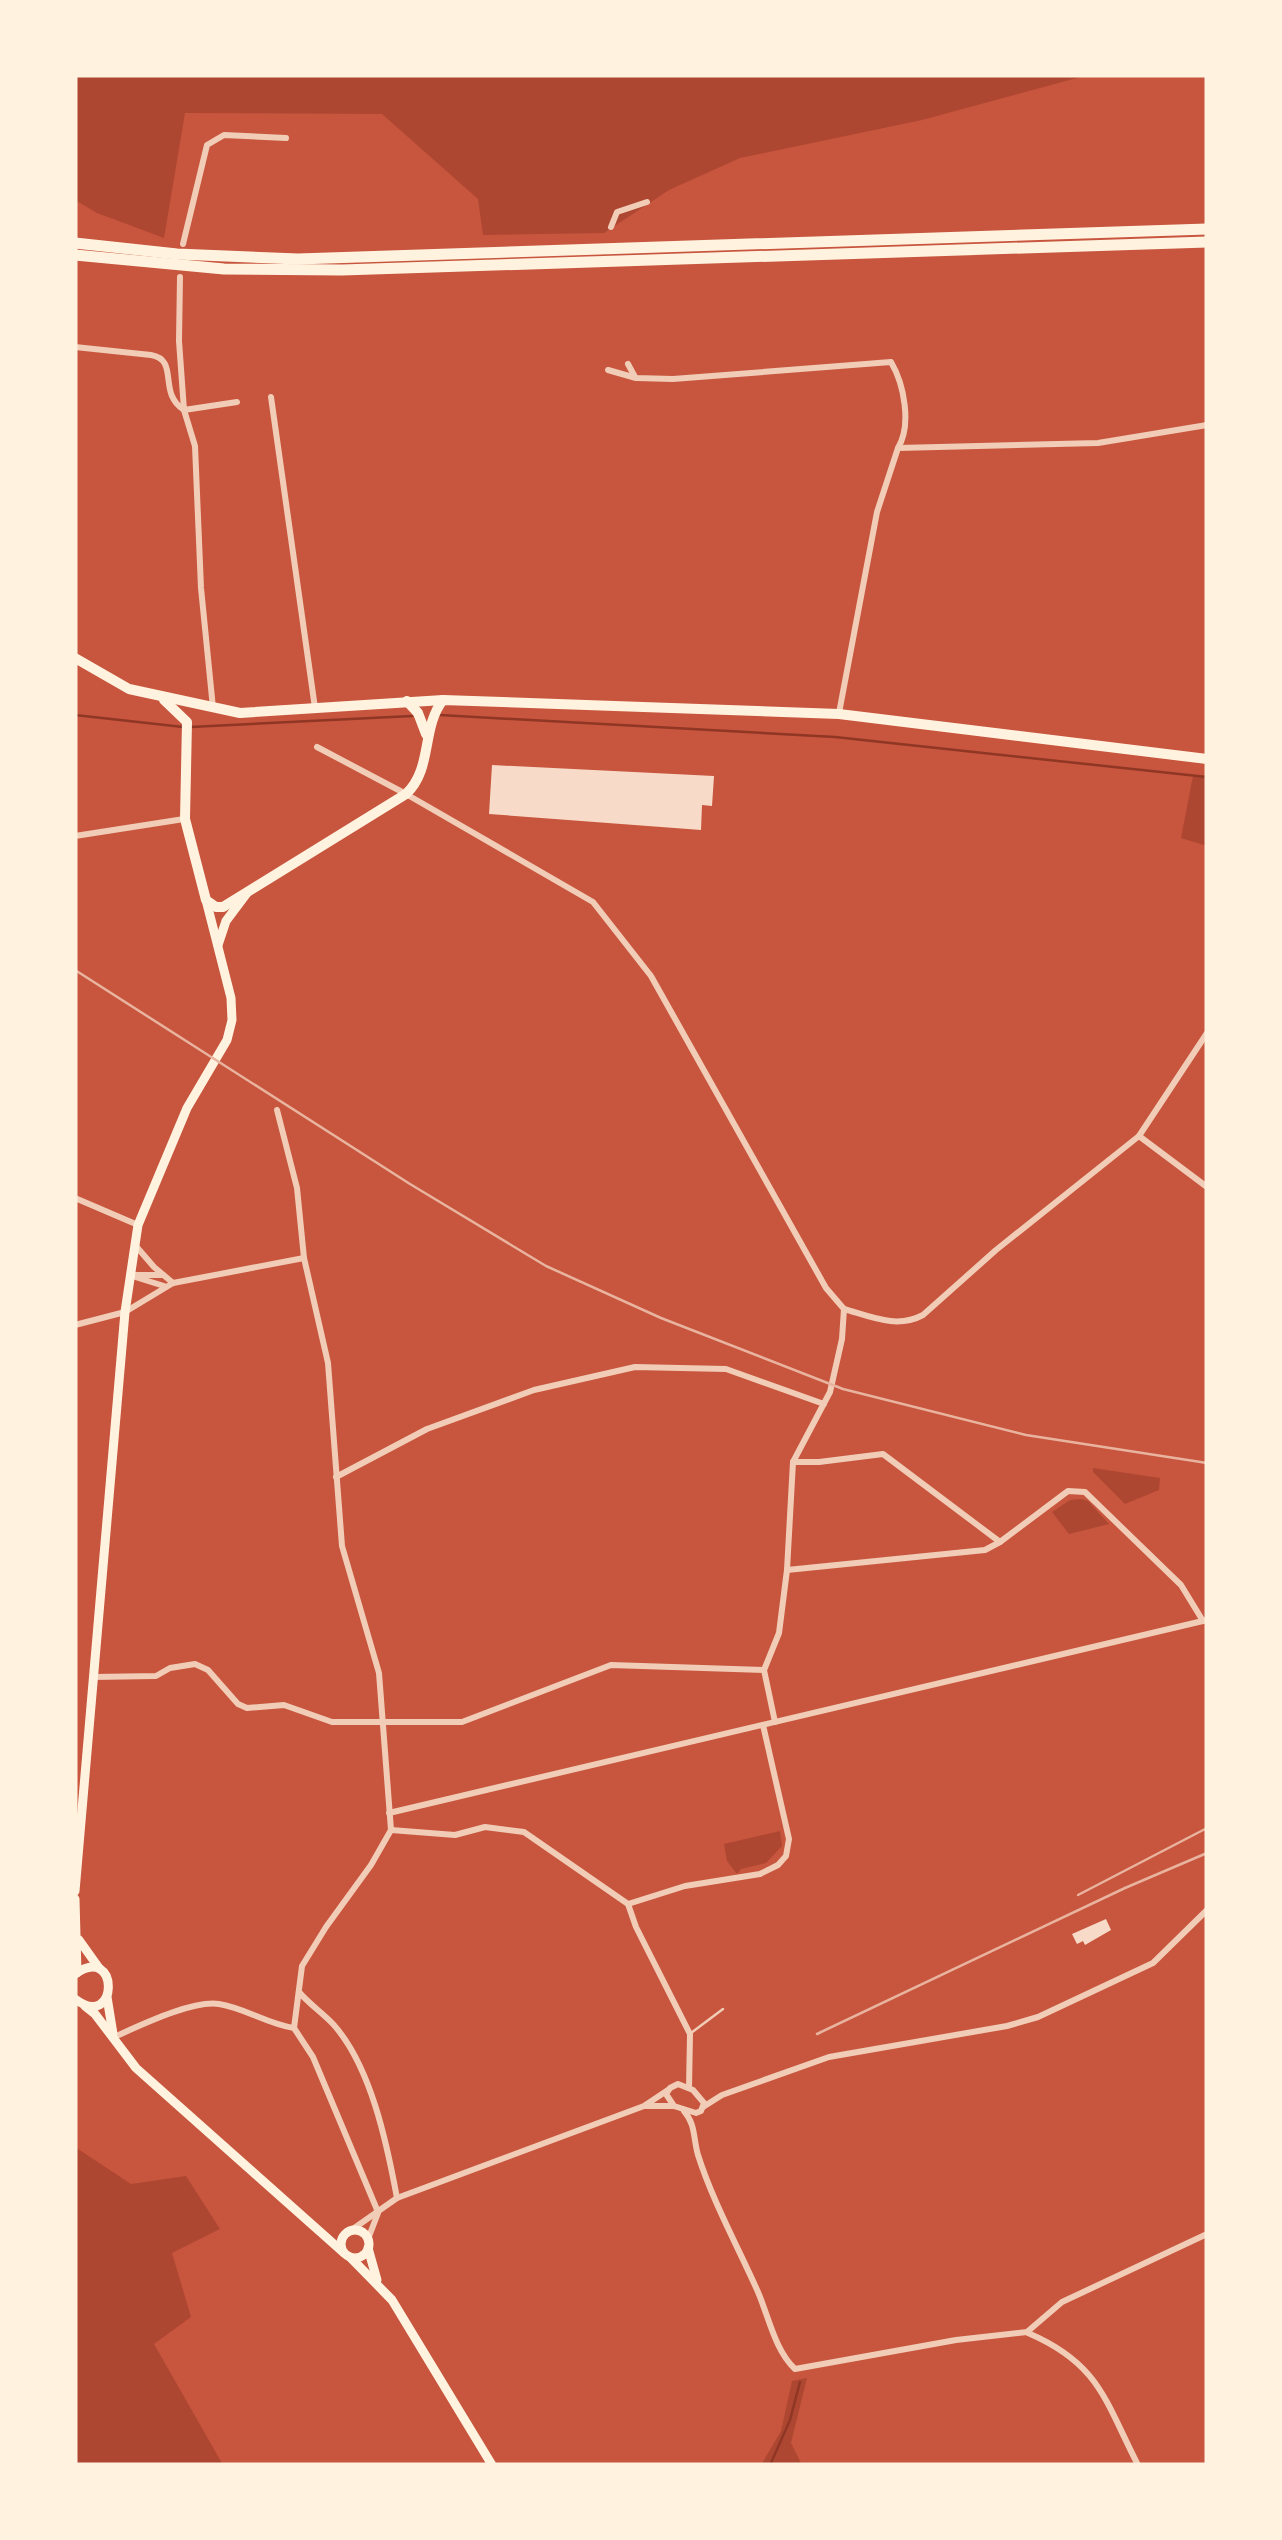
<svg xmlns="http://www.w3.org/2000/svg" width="1282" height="2540" font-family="'DejaVu Sans',sans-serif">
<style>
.green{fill:#ae4732}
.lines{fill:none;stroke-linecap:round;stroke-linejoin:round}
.stream{stroke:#8f3625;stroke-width:2.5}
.building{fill:#f7dbc8}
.service{stroke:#f1ccb7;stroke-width:2.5}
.minor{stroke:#f1ccb7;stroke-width:6}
.secondary{stroke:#fff3e0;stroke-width:9}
.primary{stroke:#fff3e0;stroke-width:10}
.motorway{stroke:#fff3e0;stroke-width:11}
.rail{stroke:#e9b49f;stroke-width:2.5}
</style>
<rect width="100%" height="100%" fill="#c8553d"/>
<g class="green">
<polygon points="75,75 1088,75 922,120 740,158 669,190 604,233 483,235 478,199 382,114 185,113 164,238 97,213 75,200"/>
<polygon points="1193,776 1207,777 1207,846 1181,838"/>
<polygon points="1093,1468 1160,1478 1159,1490 1125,1504 1093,1472"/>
<polygon points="1081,1499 1088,1501 1109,1524 1069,1534 1052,1512 1070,1500"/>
<polygon points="780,1831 782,1846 766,1863 741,1869 737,1874 727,1861 724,1844"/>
<polygon points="75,2147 131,2184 186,2176 220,2229 172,2253 191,2317 154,2344 223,2465 75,2465"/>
<polygon points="807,2378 791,2443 802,2465 761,2465 781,2431 792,2381"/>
</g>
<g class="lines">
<g class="stream">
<polyline points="75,715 183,727"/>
<polyline points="440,715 835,737 1207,777"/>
<polyline points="191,727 412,716"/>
<polyline points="770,2465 790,2420 800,2382"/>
</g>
</g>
<g class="building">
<polygon points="492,765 714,776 712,806 702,805 701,830 489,814"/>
<polygon points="1106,1919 1111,1930 1085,1945 1083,1941 1077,1944 1072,1934"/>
</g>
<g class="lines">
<polyline class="service" points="691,2033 723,2009"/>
<g class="minor">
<polyline points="611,227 617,212 647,202"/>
<polyline points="183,244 207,145 224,135 286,138"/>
<polyline points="180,277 179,341 184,410 237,402"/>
<path d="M75 347 151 355C180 360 157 393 184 410L195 446 201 588 213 708"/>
<polyline points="628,364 635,377"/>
<path d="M608 370 636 378 673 379 891 362C904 384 912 425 898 448"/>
<polyline points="271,397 315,708"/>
<polyline points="839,713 877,512 898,448 1098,443 1207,425"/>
<polyline points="317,747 406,794 593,902 651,976 826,1288 844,1309 842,1339 830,1392 793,1462 787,1570 779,1633 764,1670 775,1722"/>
<polyline points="75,836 184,819"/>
<polyline points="277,1110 297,1188 304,1258 328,1363 342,1546 379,1673 391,1830 371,1865 326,1927 302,1966 294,2028"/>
<polyline points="1139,1136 1207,1033"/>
<polyline points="75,1198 138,1225"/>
<polyline points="135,1245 154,1267 173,1283"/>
<polyline points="129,1275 164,1286"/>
<polyline points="130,1275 163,1275"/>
<path d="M844 1309C872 1317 897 1329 923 1315L996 1250 1139 1136 1207 1187"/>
<polyline points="75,1325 125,1312 173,1283 304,1258"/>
<polyline points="793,1462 819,1462 883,1454 1000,1542 1068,1491 1085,1492 1181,1585 1203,1621"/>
<polyline points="336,1477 427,1429 534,1390 635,1367 726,1369 824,1404"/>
<polyline points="787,1570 985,1550 1000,1542"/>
<polyline points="93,1677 156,1676 170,1668 195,1664 208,1670 238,1704 247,1708 284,1705 332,1722 462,1722 611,1665 764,1670"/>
<polyline points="389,1813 1207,1620"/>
<polyline points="391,1830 455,1835 485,1827 524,1832 628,1904 636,1927 690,2034 689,2088"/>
<polyline points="628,1904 685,1886 760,1874 778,1865 786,1856 789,1839 763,1725"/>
<path d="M299 1992C309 2004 323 2013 333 2024 371 2066 387 2144 397 2198"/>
<polyline points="294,2028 313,2057 378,2212"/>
<path d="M114 2037C139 2026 192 2000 219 2004 245 2008 267 2024 294 2028"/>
<polyline points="646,2106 674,2106 696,2113 701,2111 704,2103 693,2090 678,2084 670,2088 666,2094 674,2106"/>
<polyline points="703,2107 722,2095 829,2057 1007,2026 1038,2017 1153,1963 1207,1910"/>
<path d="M684 2111C696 2125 693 2138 698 2155 713 2202 738 2247 758 2292 769 2318 775 2350 795 2369L956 2340 1027 2332 1062 2302 1207 2234"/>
<polyline points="350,2231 397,2198 644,2106 668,2090"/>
<polyline points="368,2239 378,2213"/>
<path d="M1028 2333C1100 2364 1105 2401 1138 2465"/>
</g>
<g class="secondary">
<polyline points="218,945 226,921 247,893"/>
<polyline points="75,1891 125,1312 138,1225 187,1108 227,1040 232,1020 231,998 206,900"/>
<polyline points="75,1899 77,1973"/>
<polyline points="79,1940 99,1968"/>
<path d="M75 1974C120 1942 119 2032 75 1999"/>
<polyline points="107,1997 113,2034"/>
<polyline points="85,2006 95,2014 136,2068 344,2253"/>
<circle cx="355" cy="2244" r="14"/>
<polyline points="368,2248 377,2280"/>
<polyline points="350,2257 392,2300 492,2465"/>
</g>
<g class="primary">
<polyline points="75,658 129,689 240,713 443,700 839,714 1207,759"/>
<path d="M164 700 187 722 185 819 206 900 216 907H223L406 794C433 769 421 728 443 700"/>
<polyline points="407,701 418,713 426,734"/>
</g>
<g class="motorway">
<polyline points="75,243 177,254 298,259 1207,229"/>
<polyline points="75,255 224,269 342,270 1207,242"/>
</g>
<g class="rail">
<polyline points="75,970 410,1184 546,1266 661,1318 843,1389 1026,1435 1207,1463"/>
<polyline points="1078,1895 1207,1828"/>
<polyline points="817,2034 1125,1888 1207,1853"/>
</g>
</g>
<rect width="1282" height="2540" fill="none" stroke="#fff3e0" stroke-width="155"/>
</svg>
